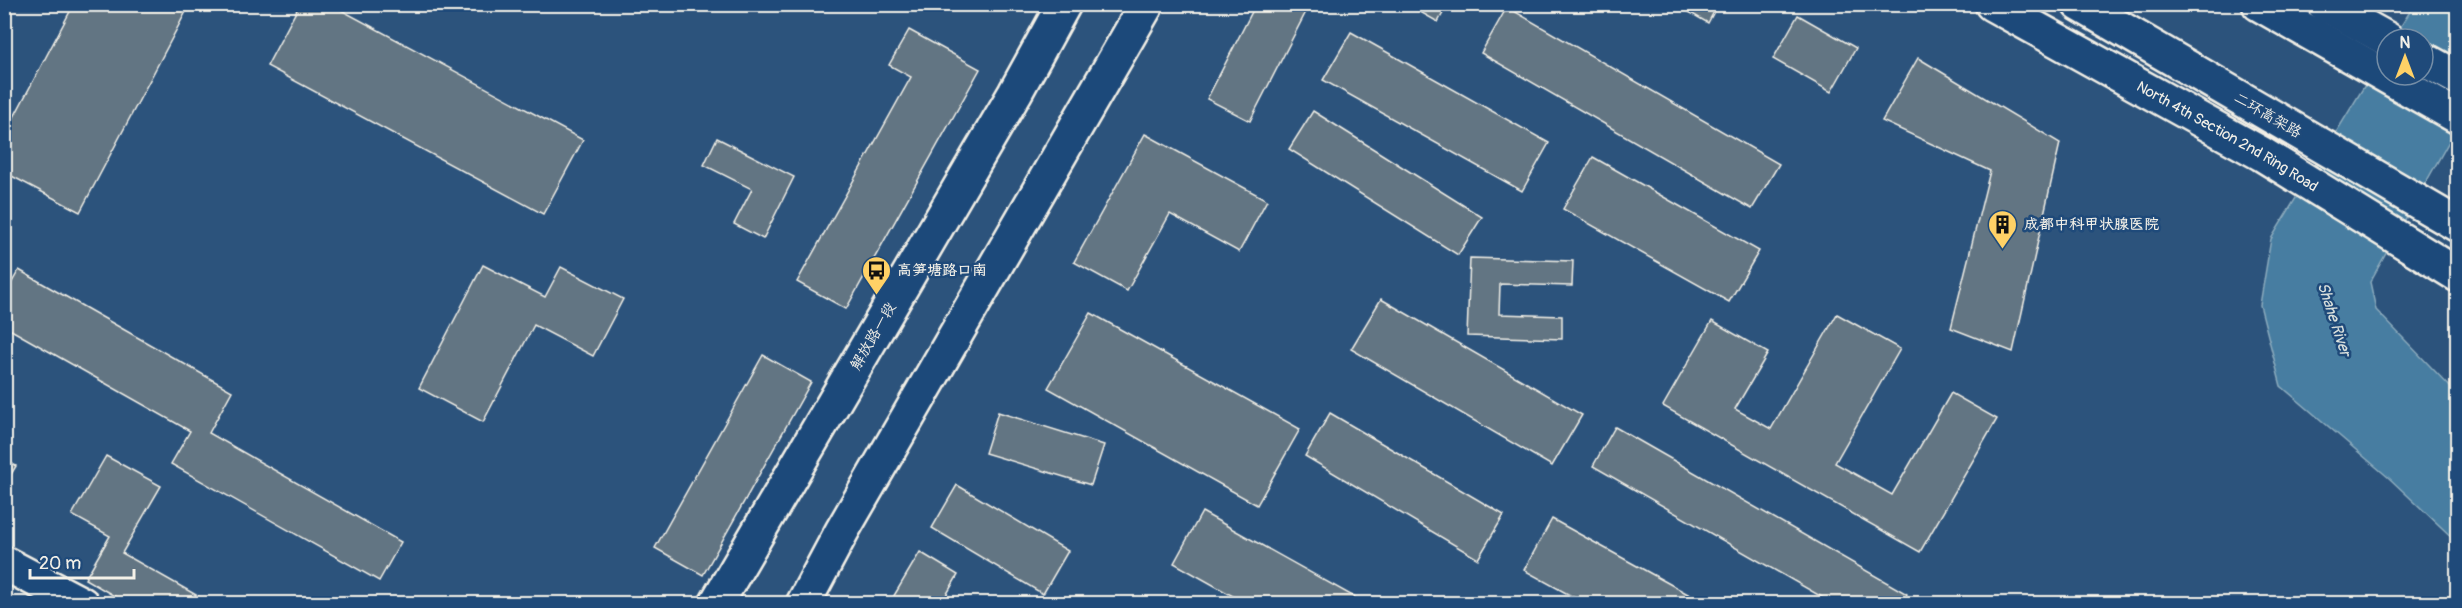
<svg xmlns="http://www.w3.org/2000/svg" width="2462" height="608" font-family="Pangolin,'LXGW WenKai TC',sans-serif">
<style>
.water{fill:#467da1;stroke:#8cabbd;stroke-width:1.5}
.building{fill:#627583;stroke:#f4f1e8;stroke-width:1.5}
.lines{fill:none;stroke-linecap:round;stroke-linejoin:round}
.minor-casing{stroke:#f4f1e8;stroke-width:38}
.secondary-casing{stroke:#f4f1e8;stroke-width:38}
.primary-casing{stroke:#f4f1e8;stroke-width:38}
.trunk-casing{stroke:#f4f1e8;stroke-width:38}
.minor{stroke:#1f4a7a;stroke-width:33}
.secondary{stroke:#1f4a7a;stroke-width:33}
.primary{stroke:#1f4a7a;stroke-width:33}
.trunk{stroke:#1f4a7a;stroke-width:33}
.labels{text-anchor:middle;stroke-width:5;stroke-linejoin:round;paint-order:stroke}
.street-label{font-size:15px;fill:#f4f1e8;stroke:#1f4a7a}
.poi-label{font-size:15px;font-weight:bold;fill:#f4f1e8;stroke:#1f4a7a;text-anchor:start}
.water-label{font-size:16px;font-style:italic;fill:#dae0dd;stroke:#1f4a7a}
</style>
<rect width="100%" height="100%" fill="#2c537c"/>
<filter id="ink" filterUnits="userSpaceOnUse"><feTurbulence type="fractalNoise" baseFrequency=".0167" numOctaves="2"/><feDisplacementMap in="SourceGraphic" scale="12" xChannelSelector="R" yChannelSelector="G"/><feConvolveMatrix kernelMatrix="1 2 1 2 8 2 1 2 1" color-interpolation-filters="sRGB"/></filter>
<g filter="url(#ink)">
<polygon class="water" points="2414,5 2457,5 2457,127 2370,282 2376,310 2457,394 2457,542 2389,478 2281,386 2260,305 2271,239 2387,49 2387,75 2423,75 2423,39 2393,39"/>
<g class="building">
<polygon points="74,4 190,4 80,212 4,172 4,136"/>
<polygon points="300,4 330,4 583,140 543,214 267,66"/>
<polygon points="1256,4 1310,4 1250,121 1207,99"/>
<polygon points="1406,4 1448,4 1438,22"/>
<polygon points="1675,4 1718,4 1708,23"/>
<polygon points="1507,7 1779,164 1752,209 1481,53"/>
<polygon points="1798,15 1856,48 1831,92 1773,59"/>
<polygon points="909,30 980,69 846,309 797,282 911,77 889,65"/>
<polygon points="1351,32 1549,143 1522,191 1323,80"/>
<polygon points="1918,58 2060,143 2013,352 1951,328 1990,171 1882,121"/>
<polygon points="1313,111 1482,217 1458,255 1289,149"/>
<polygon points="1145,134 1267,200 1239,252 1170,214 1127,291 1074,262"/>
<polygon points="717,138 794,177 763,239 734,224 752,189 704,165"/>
<polygon points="1593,157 1759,251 1729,302 1563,209"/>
<polygon points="1470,258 1573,261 1572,286 1500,284 1499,314 1562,316 1562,339 1467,336"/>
<polygon points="483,265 545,297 561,267 623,299 593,356 534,325 483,422 419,388"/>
<polygon points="19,270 232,391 209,433 401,542 379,581 171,464 190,431 4,326 4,296"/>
<polygon points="1381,299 1582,415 1552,466 1351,349"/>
<polygon points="1091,313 1300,429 1257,505 1048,388"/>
<polygon points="1837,314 1900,349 1835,463 1892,495 1951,393 1997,419 1920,552 1663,406 1712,321 1768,353 1735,409 1771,429"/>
<polygon points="763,355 811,382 703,575 655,548"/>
<polygon points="998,412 1104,445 1091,485 985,453"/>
<polygon points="1330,413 1504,515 1478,559 1305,456"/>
<polygon points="1615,427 1907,594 1902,604 1834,604 1593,466"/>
<polygon points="106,456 161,486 122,553 212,604 128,604 85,579 110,536 72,515"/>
<polygon points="4,459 16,466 4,486"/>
<polygon points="957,485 1068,551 1043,594 932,528"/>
<polygon points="1202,512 1367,604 1247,604 1174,563"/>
<polygon points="1552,519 1706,604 1586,604 1524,570"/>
<polygon points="920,552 958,575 941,604 889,604"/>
</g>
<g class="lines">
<defs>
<polyline id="minor" points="4,563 82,604"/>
<g id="secondary">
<path id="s1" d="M1992 4 2262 154 2458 275"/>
<polyline points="2324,4 2387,39"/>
<polyline points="2423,59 2458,78"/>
</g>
<g id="primary">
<polyline points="716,604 1015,93 1064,4"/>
<polyline points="803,604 842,531 1147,4"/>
</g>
<g id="trunk">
<polyline points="2079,4 2458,225"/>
<polyline points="2259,4 2458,117"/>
</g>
</defs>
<use href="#minor" class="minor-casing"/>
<use href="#secondary" class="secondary-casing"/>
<use href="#primary" class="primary-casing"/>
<use href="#trunk" class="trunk-casing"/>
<use href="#minor" class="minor"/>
<use href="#secondary" class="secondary"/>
<use href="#primary" class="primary"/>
<use href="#trunk" class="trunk"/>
</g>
</g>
<defs>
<symbol id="building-pin" viewBox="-11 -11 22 30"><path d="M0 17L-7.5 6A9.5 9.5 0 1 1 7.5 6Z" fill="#ffd166" stroke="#1f4a7a"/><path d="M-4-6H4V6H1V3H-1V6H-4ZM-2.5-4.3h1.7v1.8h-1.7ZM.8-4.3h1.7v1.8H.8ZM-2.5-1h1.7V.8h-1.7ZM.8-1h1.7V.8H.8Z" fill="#111"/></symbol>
<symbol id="bus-pin" viewBox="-11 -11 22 30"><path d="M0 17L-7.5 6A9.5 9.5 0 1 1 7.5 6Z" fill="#ffd166" stroke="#1f4a7a"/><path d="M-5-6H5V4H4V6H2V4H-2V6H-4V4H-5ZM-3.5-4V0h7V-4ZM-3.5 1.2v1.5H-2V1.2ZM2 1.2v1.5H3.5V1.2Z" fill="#111"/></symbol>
</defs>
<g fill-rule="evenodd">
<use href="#building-pin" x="1986" y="208" width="33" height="45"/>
<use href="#bus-pin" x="860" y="254" width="33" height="45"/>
</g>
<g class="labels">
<g class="street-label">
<text transform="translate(2268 115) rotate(30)" y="5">二环高架路</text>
<text dy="5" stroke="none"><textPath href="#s1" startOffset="270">North 4th Section 2nd Ring Road</textPath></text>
<text transform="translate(873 336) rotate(-60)" y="5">解放路一段</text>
</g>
<g class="poi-label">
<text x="2024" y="229">成都中科甲状腺医院</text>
<text x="897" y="275">高笋塘路口南</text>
</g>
<g class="water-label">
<text transform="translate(2335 319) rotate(72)" y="6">Shahe River</text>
</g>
</g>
<rect width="2462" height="608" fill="none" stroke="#1f4a7a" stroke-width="24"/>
<rect x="12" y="12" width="2438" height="584" fill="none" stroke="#f4f1e8" stroke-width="2" filter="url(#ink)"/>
<g transform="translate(2405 57)"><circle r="28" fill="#1f4a7a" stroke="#748da6" stroke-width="1.5"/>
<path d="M0-4.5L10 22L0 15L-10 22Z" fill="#ffd166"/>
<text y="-9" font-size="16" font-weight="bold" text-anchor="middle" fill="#f4f1e8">N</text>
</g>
<path d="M30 569v9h104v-9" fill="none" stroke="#f4f1e8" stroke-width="3"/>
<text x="39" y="569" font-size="18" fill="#f4f1e8" stroke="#1f4a7a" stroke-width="4.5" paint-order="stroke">20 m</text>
</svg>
